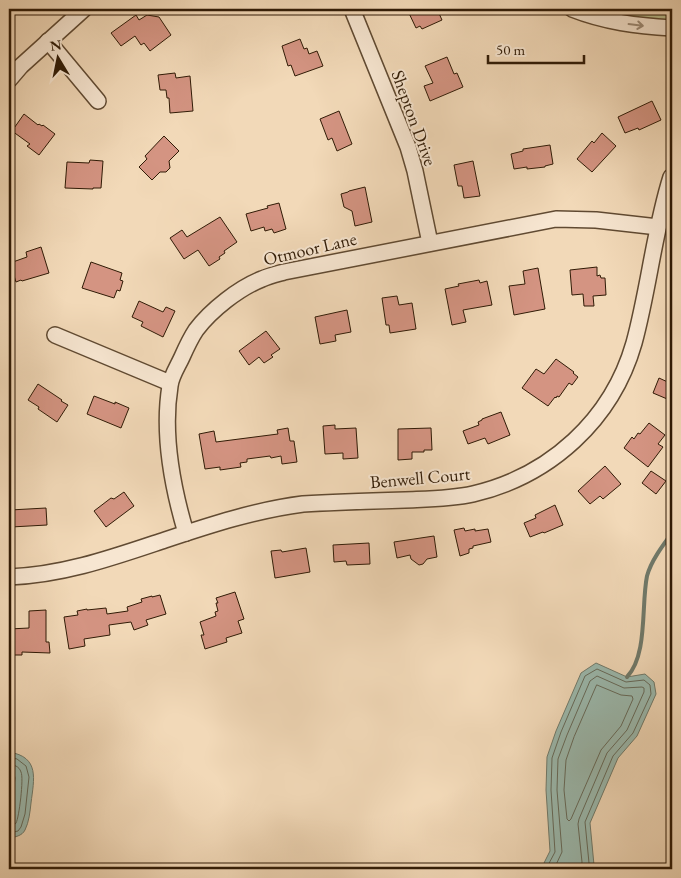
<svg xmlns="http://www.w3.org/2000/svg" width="681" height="878" font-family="'EB Garamond',serif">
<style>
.green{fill:#bbbf8e;stroke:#766d4a}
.water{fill:#9bbaaf;stroke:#707a6b}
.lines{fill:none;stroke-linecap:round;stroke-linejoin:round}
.shore{stroke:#666a5a;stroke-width:1}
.stream{stroke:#707a6b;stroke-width:4}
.building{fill:#d49482;stroke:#301b06}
.minor-casing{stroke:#604a32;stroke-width:18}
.minor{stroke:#f7e6d1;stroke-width:15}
.oneway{stroke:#9d8b76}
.labels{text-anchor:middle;stroke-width:4;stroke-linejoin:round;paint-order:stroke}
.street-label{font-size:18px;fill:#301b06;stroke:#f7e6d1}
</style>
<rect width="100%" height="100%" fill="#f2d9b8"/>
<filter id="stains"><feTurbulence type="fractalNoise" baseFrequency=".004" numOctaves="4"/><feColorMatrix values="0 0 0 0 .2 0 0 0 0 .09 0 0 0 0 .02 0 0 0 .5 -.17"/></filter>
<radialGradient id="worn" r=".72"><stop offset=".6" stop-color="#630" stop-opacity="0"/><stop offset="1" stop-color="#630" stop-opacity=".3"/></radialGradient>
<polygon class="green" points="583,9 672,9 672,24"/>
<g class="water">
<polygon points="596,663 627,677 645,674 654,682 656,694 637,736 618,758 590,823 594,865 592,869 541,869 550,851 546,790 547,757 556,731 581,673"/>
<path d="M9 752C40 757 34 779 31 803 30 812 29 822 25 830 22 836 15 837 9 838Z"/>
</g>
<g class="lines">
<g class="shore">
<polygon points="597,685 621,695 632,696 633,699 621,726 601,750 571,819 569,821 567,819 564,790 566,760 574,737"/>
<polyline points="9,757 17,759 26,766 29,777 25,814 21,827 18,831 9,833"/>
<path d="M9 764C14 765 19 766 21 772 24 778 19 818 16 823 14 826 12 826 9 826"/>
<polyline points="9,771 14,774 15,778 11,811 9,818"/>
<polyline points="546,869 555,852 551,790 552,758 561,732 585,676 597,669 626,682 644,680 650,685 651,694 633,733 613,756 585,822 589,863 588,869"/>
<polyline points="554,869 562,852 557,790 558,759 567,735 590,681 597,676 624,688 642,687 644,688 644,692 627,730 607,753 579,819 578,824 582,862 581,869"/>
</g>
<path class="stream" d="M627 677C648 655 641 605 647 576 651 561 663 545 672 533"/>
</g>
<g class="building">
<polygon points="407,9 437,9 442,20 422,29 420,26 416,28"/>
<polygon points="136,15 139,20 147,15 159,17 171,35 150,51 144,43 141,45 135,36 121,46 111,33"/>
<polygon points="300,39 304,49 307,48 309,54 317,51 323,66 295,76 291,65 288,66 282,46"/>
<polygon points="447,57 454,74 457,73 463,87 430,101 424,86 433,83 425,66"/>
<polygon points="175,73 176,78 190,76 193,111 170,113 169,98 167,98 166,90 160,90 158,75"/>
<polygon points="652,101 661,120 639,130 638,128 625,133 618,117"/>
<polygon points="339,111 352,144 337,151 332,138 328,140 320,119"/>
<polygon points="24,114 38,125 39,124 42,126 43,125 55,134 39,155 27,146 30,144 12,131"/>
<polygon points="602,133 616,146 592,172 577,159 592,141 594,143"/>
<polygon points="164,136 179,151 169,161 170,168 166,172 160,172 152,180 139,167 147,159 145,156"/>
<polygon points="550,145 553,164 545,166 545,167 527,169 527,167 514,169 511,154 523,151 523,149"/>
<polygon points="90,160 103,161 101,188 93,188 93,189 65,188 67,162 89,163"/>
<polygon points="473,161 480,196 464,198 462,186 458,186 454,165"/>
<polygon points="365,187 372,222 355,226 352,211 344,207 341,194 348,192 349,191"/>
<polygon points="279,203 286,229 274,233 272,229 265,231 264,227 251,231 246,214 268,208 267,206"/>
<polygon points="220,217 237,242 224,251 225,253 219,257 220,259 209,266 198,250 184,259 170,238 182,230 187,237"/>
<polygon points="41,247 49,273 22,281 21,280 16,282 10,263 27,257 26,252"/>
<polygon points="91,262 122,273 120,280 123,281 120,291 117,290 114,298 82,288"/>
<polygon points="597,267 597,276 600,275 601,278 605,278 606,295 593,296 594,306 584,306 583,294 572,295 570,270"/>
<polygon points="538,268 545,309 514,315 509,286 525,284 523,271"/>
<polygon points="479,280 480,283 487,281 492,305 463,310 466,322 452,325 445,289 459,286 458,284"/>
<polygon points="397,296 399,305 412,303 416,329 390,333 389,325 386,325 382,298"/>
<polygon points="139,301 163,312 166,307 175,311 163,337 141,326 143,322 132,317"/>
<polygon points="347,310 351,332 335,335 336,341 320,344 315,317"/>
<polygon points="266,331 280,349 271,355 273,357 264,363 259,357 249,365 239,351"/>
<polygon points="556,359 574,372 573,373 578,377 572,385 569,383 559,397 557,396 556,398 555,397 548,406 522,388 536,369 544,374"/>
<polygon points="659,378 672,384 672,401 653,393"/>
<polygon points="38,384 62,400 61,401 68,405 57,422 38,409 39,407 28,400"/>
<polygon points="94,396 115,404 115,402 129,408 121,428 87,414"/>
<polygon points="501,412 510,435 488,444 485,438 468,444 463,431 479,425 478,422 482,420 482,419"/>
<polygon points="649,423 665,435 658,444 663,447 648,467 624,448 632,437 634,439 638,433 640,434"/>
<polygon points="335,425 335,429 356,428 358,458 343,459 343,453 325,454 323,426"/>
<polygon points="288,428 290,441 294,441 297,462 282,464 281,456 271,458 270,456 247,459 247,462 240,463 241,467 220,470 220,467 205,469 199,434 214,431 216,442 278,434 277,430"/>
<polygon points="431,428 432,450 424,450 424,452 412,452 412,459 398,460 398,429"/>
<polygon points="605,466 621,484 603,499 600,496 590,504 578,491"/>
<polygon points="651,471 666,481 656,494 642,483"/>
<polygon points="124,492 134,506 106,527 94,511 111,498 114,499"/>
<polygon points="555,505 563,525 544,533 543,532 530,537 524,523 536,518 535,515"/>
<polygon points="46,508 47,525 11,527 10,510"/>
<polygon points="464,528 465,531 475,529 475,531 488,529 491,542 473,546 473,548 469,549 469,553 460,556 454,530"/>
<polygon points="434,536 437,557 427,559 423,564 419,565 411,559 410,555 397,558 394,542"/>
<polygon points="369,543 370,564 347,565 346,561 334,562 333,545"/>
<polygon points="306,548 310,572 275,578 271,551 281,550 282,552"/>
<polygon points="235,592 244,619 238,621 242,633 226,638 227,642 205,649 201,635 204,635 200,622 216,616 215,612 218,611 216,603 218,603 216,598"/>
<polygon points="160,595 166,614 146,620 148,625 134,630 131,622 109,625 110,635 84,639 85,646 69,649 64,617 78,615 77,611 87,609 87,610 106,608 107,614 128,611 127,607 142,602 141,599 152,596 152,597"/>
<polygon points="46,610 46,642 49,642 50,653 22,652 22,655 9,655 9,629 29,628 29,611"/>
</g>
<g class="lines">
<defs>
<g id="minor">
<polyline points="352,9 408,147 415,171 430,243"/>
<path d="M572 9C605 22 637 26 672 28"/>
<polyline points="48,41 98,101"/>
<polyline points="9,80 21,66 84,9"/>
<polyline points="55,335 170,383"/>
<path d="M186 533C172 486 162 435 170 386 171 376 178 366 182 357 186 348 190 339 196 330 211 310 239 288 262 279 269 276 277 274 284 272L556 219 596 220 658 227"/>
<path d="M9 577C64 575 114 557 165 540 210 525 256 510 303 504 337 502 371 501 405 500 427 499 451 499 473 494 550 476 612 420 634 343 649 288 654 231 671 177"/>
</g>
</defs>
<use href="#minor" class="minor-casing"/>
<use href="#minor" class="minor"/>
</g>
<defs><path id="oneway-shaft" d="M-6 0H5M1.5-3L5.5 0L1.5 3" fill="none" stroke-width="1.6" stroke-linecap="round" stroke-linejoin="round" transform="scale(1.25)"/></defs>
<use class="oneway" href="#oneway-shaft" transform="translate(636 25) rotate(7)"/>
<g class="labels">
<g class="street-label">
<text transform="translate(414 118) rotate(70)" y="6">Shepton Drive</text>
<text transform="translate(310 249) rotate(-13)" y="6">Otmoor Lane</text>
<text transform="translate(420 478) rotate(-5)" y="6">Benwell Court</text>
</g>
</g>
<rect width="681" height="878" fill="none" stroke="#f2d9b8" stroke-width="30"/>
<rect x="10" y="10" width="661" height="858" fill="none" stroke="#301b06" stroke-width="2.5"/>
<rect x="15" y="15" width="651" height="848" fill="none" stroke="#301b06"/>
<g transform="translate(58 58) rotate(350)" stroke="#f7e6d1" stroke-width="4" paint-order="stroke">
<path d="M0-4L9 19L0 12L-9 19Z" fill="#301b06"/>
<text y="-8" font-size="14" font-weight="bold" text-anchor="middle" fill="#301b06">N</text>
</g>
<path d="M488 55v8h96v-8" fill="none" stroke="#301b06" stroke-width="2.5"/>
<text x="496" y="55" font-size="15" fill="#301b06" stroke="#f7e6d1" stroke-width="4" paint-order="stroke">50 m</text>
<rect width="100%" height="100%" filter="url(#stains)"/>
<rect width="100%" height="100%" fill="url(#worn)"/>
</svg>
